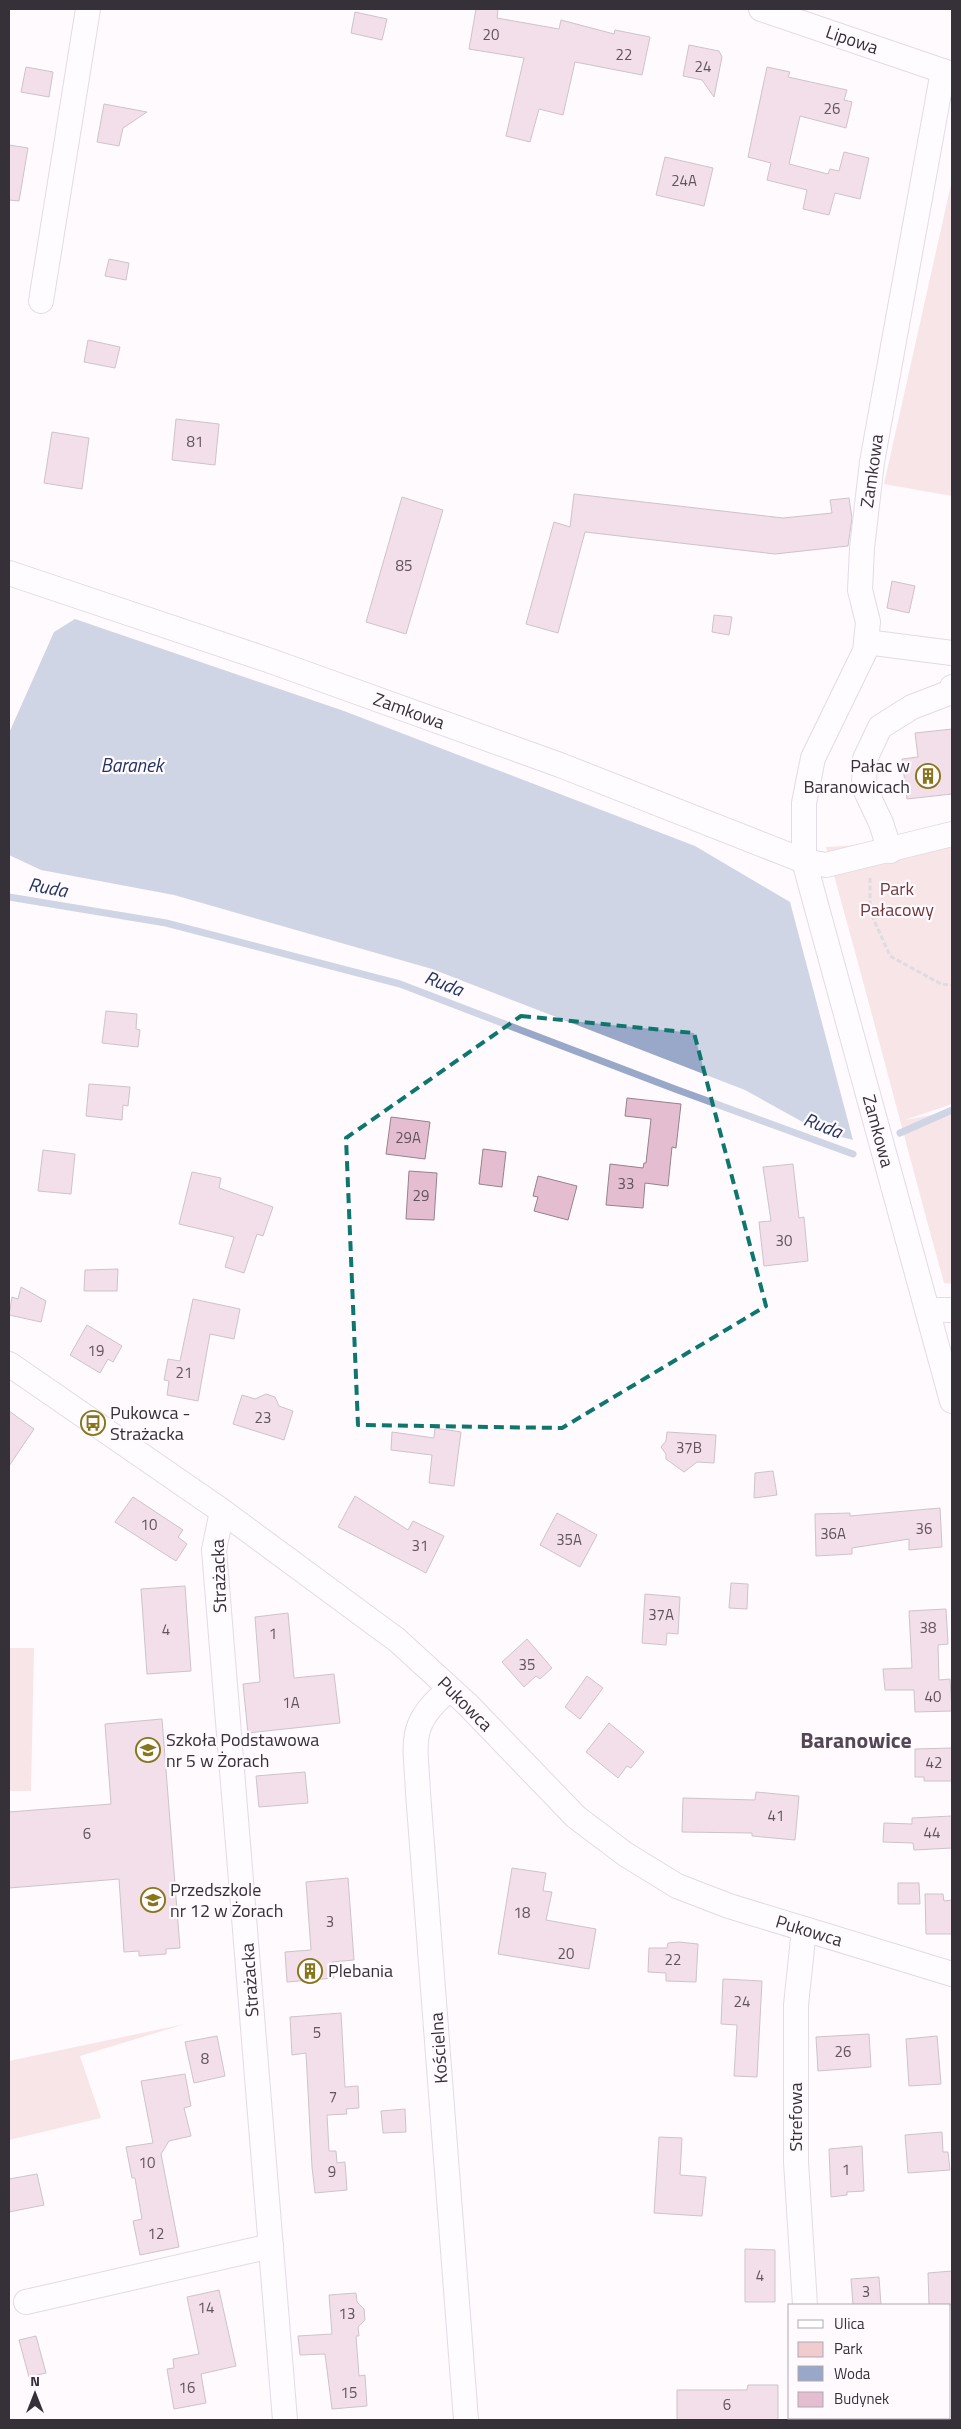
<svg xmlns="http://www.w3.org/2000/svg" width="961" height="2429" font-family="'Titillium Web',sans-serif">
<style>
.green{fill:#f1ccce}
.water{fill:#99a8c8}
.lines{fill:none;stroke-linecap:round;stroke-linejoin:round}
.stream{stroke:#99a8c8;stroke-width:7}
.building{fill:#e4bed0;stroke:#97818b}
.minor-casing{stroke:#c4b5c8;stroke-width:26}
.path{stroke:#bbb7bc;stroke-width:3;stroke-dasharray:5 2.5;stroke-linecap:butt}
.minor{stroke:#fff;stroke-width:24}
.marked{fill:none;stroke:#0f766e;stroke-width:4;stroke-dasharray:10 6;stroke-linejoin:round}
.labels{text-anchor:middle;stroke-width:4.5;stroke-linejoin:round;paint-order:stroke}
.number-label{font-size:15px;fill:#62545e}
.street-label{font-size:18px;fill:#363038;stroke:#fefafe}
.poi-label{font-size:18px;fill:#363038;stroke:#fefafe;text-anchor:start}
.park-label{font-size:18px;fill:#71383d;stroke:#fefafe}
.water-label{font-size:19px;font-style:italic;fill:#22345f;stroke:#fefafe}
.district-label{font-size:22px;font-weight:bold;fill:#544656;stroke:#fefafe}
</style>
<rect width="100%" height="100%" fill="#fefafe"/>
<g class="green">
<polygon points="952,180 952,496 884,484"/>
<path d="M952 840V1104L905 1120 952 1111V1284L944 1283C904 1138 867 992 826 847Z"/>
<polygon points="9,1648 34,1648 31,1791 9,1791"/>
<polygon points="185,2024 80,2056 101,2118 9,2140 9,2061"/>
</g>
<polygon class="water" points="75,619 344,711 695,846 790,902 853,1140 819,1131 745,1090 432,969 174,895 41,870 9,855 9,733 54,632"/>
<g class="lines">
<g class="stream">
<polyline points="9,897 166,923 400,984 675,1089 853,1154"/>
<polyline points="900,1133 952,1110"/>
</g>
</g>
<g class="building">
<polygon points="476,9 498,9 497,18 559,29 561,20 614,34 615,30 650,37 642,75 575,62 563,115 539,109 530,142 506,136 524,58 469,49"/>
<polygon points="355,12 387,19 382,40 351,33"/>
<polygon points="689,45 719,51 722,57 714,97 702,80 683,76"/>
<polygon points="26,67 53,72 49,97 21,92"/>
<polygon points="767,67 790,72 788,77 847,90 844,100 852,102 846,128 800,116 789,164 828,174 830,169 839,171 844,152 869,158 860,199 835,193 829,215 803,209 807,190 767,180 771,163 748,157"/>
<polygon points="104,104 147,112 123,128 119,146 97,142"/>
<polygon points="9,145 28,148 19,201 9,200"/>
<polygon points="665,157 713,168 704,206 656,195"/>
<polygon points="109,259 129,263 126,280 105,276"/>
<polygon points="88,340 120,347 115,368 84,362"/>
<polygon points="176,419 219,424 215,465 172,460"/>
<polygon points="52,432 89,438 82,489 44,483"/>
<polygon points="574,494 783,518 832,513 830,500 849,498 852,518 848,546 775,554 585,532 558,633 526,624 554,522 570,527"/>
<polygon points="402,497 443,510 406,634 366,622"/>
<polygon points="892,581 915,586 909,613 887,608"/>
<polygon points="714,615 732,617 729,635 712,632"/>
<polygon points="952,729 952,794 907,799 902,759 918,757 915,733"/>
<polygon points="106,1011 137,1014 136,1029 140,1030 138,1047 102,1043"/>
<polygon points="89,1084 130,1087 128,1106 123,1105 122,1120 86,1116"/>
<polygon points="627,1098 681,1104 676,1148 672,1147 668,1186 645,1183 643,1208 606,1205 610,1164 643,1168 644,1163 646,1163 651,1119 625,1116"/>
<polygon points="391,1117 430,1122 425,1159 386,1154"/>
<polygon points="483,1149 506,1152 502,1187 479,1184"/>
<polygon points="43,1150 75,1154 71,1194 38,1191"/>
<polygon points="793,1164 799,1218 804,1217 808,1261 764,1266 759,1222 771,1221 763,1167"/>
<polygon points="409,1171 437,1173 434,1220 406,1219"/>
<polygon points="192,1172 221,1178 219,1188 273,1207 263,1236 257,1234 244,1273 225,1267 234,1237 179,1224"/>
<polygon points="538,1176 577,1186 568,1220 534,1211 538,1197 533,1196"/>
<polygon points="118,1269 117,1291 84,1291 85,1270"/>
<polygon points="21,1287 46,1301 41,1322 9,1315 12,1297 18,1299"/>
<polygon points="193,1299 240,1309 234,1339 210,1334 198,1401 167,1395 169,1381 164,1380 168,1359 180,1361"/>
<polygon points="87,1325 122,1346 113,1362 108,1359 100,1373 70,1355"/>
<polygon points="266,1394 275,1397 279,1406 293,1411 284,1440 233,1424 242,1395 255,1399"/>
<polygon points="9,1411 34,1429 9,1466"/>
<polygon points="435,1428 461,1432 454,1486 429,1483 432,1455 391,1450 392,1432 434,1438"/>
<polygon points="667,1432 716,1435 714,1463 697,1462 684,1472 666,1459 666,1454 661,1447 666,1441"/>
<polygon points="773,1471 777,1495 754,1498 755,1473"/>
<polygon points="355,1496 408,1530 413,1521 444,1536 426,1573 338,1527"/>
<polygon points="133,1497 183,1530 178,1537 187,1544 176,1561 115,1522"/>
<polygon points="940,1508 942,1547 909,1550 909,1539 852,1548 852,1554 816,1556 815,1514 850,1513 850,1516"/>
<polygon points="557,1513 597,1535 580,1567 540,1545"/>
<polygon points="731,1583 748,1584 747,1609 729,1608"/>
<polygon points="185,1586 191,1671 147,1674 141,1589"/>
<polygon points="645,1594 680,1597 678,1634 667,1633 666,1645 642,1643"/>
<polygon points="946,1609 948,1644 938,1645 939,1680 950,1679 952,1711 915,1712 914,1690 885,1690 883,1669 912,1668 909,1611"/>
<polygon points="288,1613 294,1678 334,1674 340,1723 248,1733 243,1684 260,1682 255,1617"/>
<polygon points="527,1639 552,1668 540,1679 536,1676 524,1687 502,1662"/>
<polygon points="587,1676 603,1688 580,1719 565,1707"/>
<polygon points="162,1719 180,1948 166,1949 166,1954 139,1956 139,1951 124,1952 119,1879 9,1888 9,1812 111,1804 105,1724"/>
<polygon points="609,1723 644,1752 631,1768 627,1766 618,1778 586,1752"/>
<polygon points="952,1748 952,1781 924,1781 924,1777 915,1777 915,1749"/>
<polygon points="305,1772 308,1803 259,1807 256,1776"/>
<polygon points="756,1792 799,1796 795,1840 752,1836 752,1833 682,1832 683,1798 755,1800"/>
<polygon points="952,1816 952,1848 914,1850 913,1843 883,1842 884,1823 912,1824 912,1818"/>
<polygon points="512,1868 546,1873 543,1891 552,1892 546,1920 596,1929 589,1969 498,1954"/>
<polygon points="348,1878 354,1960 332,1962 334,1978 287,1982 285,1952 311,1950 306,1882"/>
<polygon points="898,1883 919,1883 920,1904 898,1904"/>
<polygon points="925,1894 943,1894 944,1901 952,1900 952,1934 926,1934"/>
<polygon points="679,1942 698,1944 696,1982 666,1981 666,1973 648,1972 649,1948 667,1948 668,1943"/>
<polygon points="723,1979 762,1981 757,2077 734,2076 737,2025 721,2024"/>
<polygon points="341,2013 345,2087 358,2086 359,2108 346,2109 347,2114 327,2115 329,2151 336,2151 337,2163 345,2162 347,2190 315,2193 312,2167 306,2053 292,2055 290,2017"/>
<polygon points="869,2034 871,2067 818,2071 816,2037"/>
<polygon points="217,2036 225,2076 194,2083 185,2042"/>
<polygon points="937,2036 941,2084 909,2086 906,2039"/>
<polygon points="185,2074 191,2106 184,2108 191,2136 169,2141 161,2154 179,2247 140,2255 133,2221 142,2219 135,2178 132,2178 126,2147 153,2143 141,2081"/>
<polygon points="405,2109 406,2132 383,2133 381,2111"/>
<polygon points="942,2132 943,2152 948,2152 950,2170 908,2173 905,2135"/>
<polygon points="659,2137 682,2138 680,2175 706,2177 702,2216 654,2213"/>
<polygon points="862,2146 864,2191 847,2192 847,2195 831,2197 829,2149"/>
<polygon points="37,2174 44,2205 9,2212 9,2179"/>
<polygon points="745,2249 775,2250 775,2302 745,2302"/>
<polygon points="952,2271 952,2305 929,2305 928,2273"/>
<polygon points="879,2277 881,2305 853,2305 851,2279"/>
<polygon points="219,2290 236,2366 201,2374 206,2403 174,2409 167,2369 174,2368 173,2359 199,2354 187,2297"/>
<polygon points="356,2293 357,2302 364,2309 365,2320 358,2327 359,2336 356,2336 359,2376 365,2375 367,2406 332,2409 325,2354 300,2355 298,2336 332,2334 329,2295"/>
<polygon points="36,2336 46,2373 29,2377 19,2340"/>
<polygon points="748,2385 778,2385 778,2420 677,2420 677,2390 747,2390"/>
</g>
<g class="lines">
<defs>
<g id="minor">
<polyline points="761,9 952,74"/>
<polyline points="943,71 872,462 862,548 860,590 868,622 865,651 813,758 804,803 804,861 952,1401"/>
<polyline points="41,301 88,9"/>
<polyline points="9,573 268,660 560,765 804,861 826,865 952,834"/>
<polyline points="866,642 952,653"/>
<polyline points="890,851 881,823 864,787 865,759 880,727 912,707 951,692 952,687"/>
<polyline points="927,1310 952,1310"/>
<polyline points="9,1364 222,1511 397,1640 467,1704 576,1817 625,1854 677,1886 729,1906 952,1974"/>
<polyline points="222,1511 214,1550 285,2420"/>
<path d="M450 1689C406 1724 416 1743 418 1793L466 2420"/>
<polyline points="804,1929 796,2005 796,2162 805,2305"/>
<polyline points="26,2302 271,2246"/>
<polyline points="812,2418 813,2420"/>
</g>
</defs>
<use href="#minor" class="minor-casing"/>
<polyline class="path" points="870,878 870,911 890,956 941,984 952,985"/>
<use href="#minor" class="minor"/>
</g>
<path d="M0 0H961V2429H0ZM521 1016 694 1033 766 1306 562 1428 358 1425 346 1138Z" fill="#fefafe" fill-opacity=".55" fill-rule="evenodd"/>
<path class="marked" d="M521 1016 694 1033 766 1306 562 1428 358 1425 346 1138Z"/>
<defs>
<symbol id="building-ring" viewBox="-11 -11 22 22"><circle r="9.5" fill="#fefafe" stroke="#86761a" stroke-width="1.5"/><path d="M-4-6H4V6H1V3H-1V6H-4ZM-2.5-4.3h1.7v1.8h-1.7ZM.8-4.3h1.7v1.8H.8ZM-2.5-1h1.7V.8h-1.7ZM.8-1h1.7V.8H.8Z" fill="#86761a"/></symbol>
<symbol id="bus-ring" viewBox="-11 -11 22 22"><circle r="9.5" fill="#fefafe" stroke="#86761a" stroke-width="1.5"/><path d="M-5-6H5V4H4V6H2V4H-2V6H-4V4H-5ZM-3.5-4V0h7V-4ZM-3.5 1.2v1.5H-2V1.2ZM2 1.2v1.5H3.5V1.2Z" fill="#86761a"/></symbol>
<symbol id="school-ring" viewBox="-11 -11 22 22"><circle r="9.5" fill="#fefafe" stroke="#86761a" stroke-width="1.5"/><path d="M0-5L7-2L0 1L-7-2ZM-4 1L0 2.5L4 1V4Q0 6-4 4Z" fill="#86761a"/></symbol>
</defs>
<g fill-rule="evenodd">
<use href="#building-ring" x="914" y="762" width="28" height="28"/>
<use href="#bus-ring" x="79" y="1409" width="28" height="28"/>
<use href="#school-ring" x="134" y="1736" width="28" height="28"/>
<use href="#school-ring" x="139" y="1886" width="28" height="28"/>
<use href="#building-ring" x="296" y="1957" width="28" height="28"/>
</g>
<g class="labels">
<g class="number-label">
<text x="491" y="40">20</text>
<text x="624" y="60">22</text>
<text x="703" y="72">24</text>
<text x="832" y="114">26</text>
<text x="684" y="186">24A</text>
<text x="195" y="447">81</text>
<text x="404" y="571">85</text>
<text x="408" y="1143">29A</text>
<text x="626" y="1189">33</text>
<text x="421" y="1201">29</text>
<text x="784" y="1246">30</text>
<text x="96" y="1356">19</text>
<text x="184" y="1378">21</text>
<text x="263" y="1423">23</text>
<text x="689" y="1453">37B</text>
<text x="149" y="1530">10</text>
<text x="924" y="1534">36</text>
<text x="833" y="1539">36A</text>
<text x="569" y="1545">35A</text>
<text x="420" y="1551">31</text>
<text x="661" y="1620">37A</text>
<text x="928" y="1633">38</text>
<text x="166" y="1635">4</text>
<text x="273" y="1639">1</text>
<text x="527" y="1670">35</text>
<text x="933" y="1702">40</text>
<text x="291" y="1708">1A</text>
<text x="934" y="1768">42</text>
<text x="776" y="1821">41</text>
<text x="932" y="1838">44</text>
<text x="87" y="1839">6</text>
<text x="522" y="1918">18</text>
<text x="330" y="1927">3</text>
<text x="566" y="1959">20</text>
<text x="673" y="1965">22</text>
<text x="742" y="2007">24</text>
<text x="317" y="2038">5</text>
<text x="843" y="2057">26</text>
<text x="205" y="2064">8</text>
<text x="333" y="2102">7</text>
<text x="147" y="2168">10</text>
<text x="846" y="2175">1</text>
<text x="332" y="2177">9</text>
<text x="156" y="2239">12</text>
<text x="760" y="2281">4</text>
<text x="866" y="2297">3</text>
<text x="206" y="2313">14</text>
<text x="347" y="2319">13</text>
<text x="187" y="2393">16</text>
<text x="349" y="2398">15</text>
<text x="727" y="2410">6</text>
</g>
<g class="street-label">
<text transform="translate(852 40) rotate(19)" y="6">Lipowa</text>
<text transform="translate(872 471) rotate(-82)" y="6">Zamkowa</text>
<text transform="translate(409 711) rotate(20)" y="6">Zamkowa</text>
<text transform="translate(878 1131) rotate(75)" y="6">Zamkowa</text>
<text transform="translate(219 1576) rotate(-92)" y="6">Strażacka</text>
<text transform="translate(465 1704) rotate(45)" y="6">Pukowca</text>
<text transform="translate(809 1931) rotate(17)" y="6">Pukowca</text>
<text transform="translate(250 1980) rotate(-94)" y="6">Strażacka</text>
<text transform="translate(439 2048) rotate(-94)" y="6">Kościelna</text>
<text transform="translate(796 2117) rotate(-90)" y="6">Strefowa</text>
</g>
<g class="poi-label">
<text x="910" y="772" text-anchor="end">Pałac w<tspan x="910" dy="21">Baranowicach</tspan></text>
<text x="110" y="1419">Pukowca -<tspan x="110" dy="21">Strażacka</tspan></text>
<text x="166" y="1746">Szkoła Podstawowa<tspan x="166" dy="21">nr 5 w Żorach</tspan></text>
<text x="170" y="1896">Przedszkole<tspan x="170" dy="21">nr 12 w Żorach</tspan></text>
<text x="328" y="1977">Plebania</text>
</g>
<g class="park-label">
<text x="897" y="895">Park<tspan x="897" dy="21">Pałacowy</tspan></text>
</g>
<g class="water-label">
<text x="132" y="772">Baranek</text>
<text transform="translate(48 887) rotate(10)" y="7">Ruda</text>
<text transform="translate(444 983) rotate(21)" y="7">Ruda</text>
<text transform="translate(823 1125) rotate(21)" y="7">Ruda</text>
</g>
<g class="district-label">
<text x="856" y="1748">Baranowice</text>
</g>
</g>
<rect width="961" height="2429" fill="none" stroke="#363038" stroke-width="20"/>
<rect x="788" y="2304" width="162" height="115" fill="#fefafe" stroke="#aea9af"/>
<rect x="798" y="2320" width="25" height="8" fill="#ffffff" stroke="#aea9af"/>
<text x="834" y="2329" font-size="15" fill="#363038">Ulica</text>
<rect x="798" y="2342" width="25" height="15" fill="#f1ccce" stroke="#aea9af"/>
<text x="834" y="2354" font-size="15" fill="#363038">Park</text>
<rect x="798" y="2366" width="25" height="15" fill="#99a8c8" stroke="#aea9af"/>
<text x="834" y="2379" font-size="15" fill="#363038">Woda</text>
<rect x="798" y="2392" width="25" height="15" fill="#e4bed0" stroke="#aea9af"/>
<text x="834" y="2404" font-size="15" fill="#363038">Budynek</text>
<g transform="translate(35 2394)" stroke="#fefafe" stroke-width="4" paint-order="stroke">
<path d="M0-4L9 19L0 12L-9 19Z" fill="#363038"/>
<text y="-8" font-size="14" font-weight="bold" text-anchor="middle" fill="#363038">N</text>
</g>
</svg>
